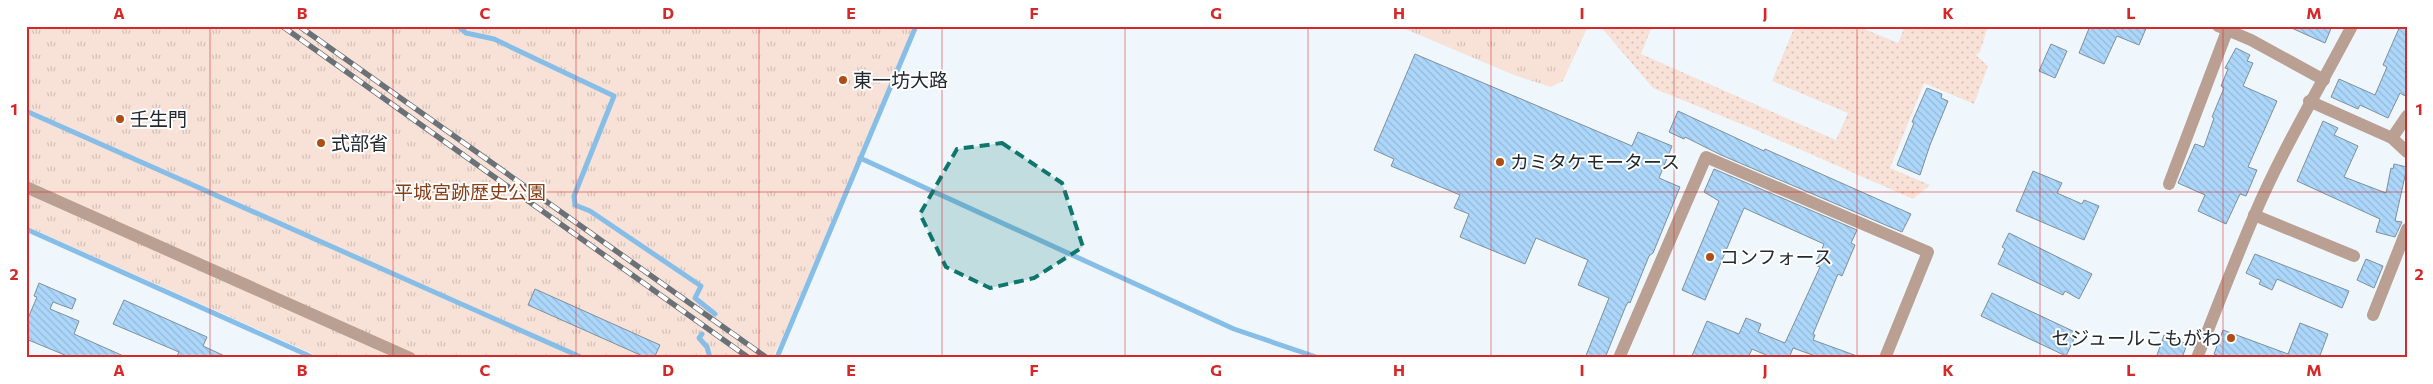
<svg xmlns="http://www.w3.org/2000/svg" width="2433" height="384" font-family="Commissioner,'Noto Sans JP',sans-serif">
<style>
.grass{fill:url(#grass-dots)}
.park{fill:url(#park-tufts)}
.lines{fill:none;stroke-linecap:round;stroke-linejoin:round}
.stream{stroke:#87bee7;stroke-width:5}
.building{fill:url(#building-back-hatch);stroke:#7e8f9d}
.pedestrian{stroke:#ba9f93;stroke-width:12}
.minor{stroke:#ba9f93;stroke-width:12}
.tertiary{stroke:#ba9f93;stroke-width:12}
.rail-casing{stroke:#6a7177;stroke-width:5.5}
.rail{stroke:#fff;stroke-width:4;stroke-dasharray:11;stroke-linecap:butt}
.marked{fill:#0f766e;fill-opacity:0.2;stroke:#0f766e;stroke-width:4;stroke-dasharray:10 6;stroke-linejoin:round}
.grid{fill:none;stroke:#d62828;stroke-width:1;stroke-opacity:0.55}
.poi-dot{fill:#af4d12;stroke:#fff;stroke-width:2}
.labels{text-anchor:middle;stroke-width:4;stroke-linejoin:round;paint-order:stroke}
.poi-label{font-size:19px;fill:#22292f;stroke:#fff;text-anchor:start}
.park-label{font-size:19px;fill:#873e16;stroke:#fff}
.neatline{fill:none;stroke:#d62828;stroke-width:2}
.grid-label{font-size:16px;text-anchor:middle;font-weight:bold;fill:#d62828}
</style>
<defs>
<pattern id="grass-dots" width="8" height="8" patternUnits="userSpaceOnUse" patternTransform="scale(1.25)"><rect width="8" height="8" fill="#f8e1d6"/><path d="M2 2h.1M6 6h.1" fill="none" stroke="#d4c1b8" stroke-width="1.8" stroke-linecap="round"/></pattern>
<pattern id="park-tufts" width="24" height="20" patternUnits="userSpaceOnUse" patternTransform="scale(1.25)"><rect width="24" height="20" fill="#f8e1d6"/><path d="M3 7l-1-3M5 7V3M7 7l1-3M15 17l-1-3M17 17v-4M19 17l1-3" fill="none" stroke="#d4c1b8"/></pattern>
<pattern id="building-back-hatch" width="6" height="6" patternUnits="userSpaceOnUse" patternTransform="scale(1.25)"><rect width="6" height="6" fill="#acd7fa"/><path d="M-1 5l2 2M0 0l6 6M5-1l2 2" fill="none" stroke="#94b9d7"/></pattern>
</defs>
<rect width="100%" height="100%" fill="#eff7fd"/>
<polygon class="grass" points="1600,26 1652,26 1641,54 1836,140 1848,113 1772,81 1795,26 1857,26 1898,43 1905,26 1988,26 1980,52 1976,55 1988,66 1974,104 1924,83 1890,168 1930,185 1913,199 1751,128 1653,88"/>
<g class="park">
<polygon points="26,26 914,26 780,343 772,358 322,358 26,226"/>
<polygon points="1398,26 1588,26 1563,81 1551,87 1514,75"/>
</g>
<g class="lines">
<g class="stream">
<polyline points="458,26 466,33 494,39 614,96 574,196 575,205 590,211 701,286 695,298 715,314"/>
<polyline points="26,111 583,358"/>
<polyline points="860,158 1234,329 1319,358"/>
<polyline points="26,229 314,358"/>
<polyline points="702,334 699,338 707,347 710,358"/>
<polyline points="778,355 916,26"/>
</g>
</g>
<g class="building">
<polygon points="2090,26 2147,26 2139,45 2117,36 2104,64 2079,53"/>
<polygon points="2287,26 2332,26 2325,43"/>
<polygon points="2400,26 2407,26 2407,97 2400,93 2388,118 2360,105 2358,109 2331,97 2339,79 2375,95 2387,67 2383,65"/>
<polygon points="2051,44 2067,51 2055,78 2039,71"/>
<polygon points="2236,48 2250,55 2247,61 2253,63 2243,86 2277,101 2248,167 2257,170 2246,196 2240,194 2226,224 2198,211 2205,195 2178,183 2195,144 2204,147 2214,118 2212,117 2224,88 2221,86 2228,69 2225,68"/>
<polygon points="1415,54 1632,146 1638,132 1672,146 1659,178 1680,187 1653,253 1649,256 1630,303 1628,302 1625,308 1605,358 1585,358 1609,298 1578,285 1588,260 1536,238 1525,264 1460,237 1469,214 1454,208 1460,195 1391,166 1394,159 1374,150"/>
<polygon points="1927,88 1942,94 1941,98 1948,101 1930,145 1920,175 1897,165 1914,123 1912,122"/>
<polygon points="1678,111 1764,151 1765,149 1911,214 1902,232 1721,155 1685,137 1684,139 1669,132"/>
<polygon points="2323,121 2338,128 2334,135 2358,146 2344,177 2386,193 2391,168 2393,169 2394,164 2407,167 2395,221 2402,222 2395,237 2376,232 2380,219 2297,181"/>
<polygon points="1714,169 1857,230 1851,243 1855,245 1842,276 1838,274 1813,334 1815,335 1813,340 1857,356 1857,358 1821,358 1793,348 1789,358 1773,358 1752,349 1748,358 1691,358 1707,321 1739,334 1746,318 1761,324 1758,332 1785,343 1820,267 1815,265 1824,244 1744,208 1705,300 1682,290 1719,201 1704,192"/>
<polygon points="2033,171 2062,183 2057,193 2082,204 2084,200 2099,206 2084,240 2016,211"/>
<polygon points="2009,233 2092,274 2079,299 2065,291 2063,295 1998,264 2005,249 2002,247"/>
<polygon points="2255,254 2349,291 2342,308 2277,279 2272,290 2259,284 2261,280 2246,273"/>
<polygon points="2366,259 2383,266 2374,288 2357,280"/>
<polygon points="39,283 76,299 72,309 53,302 50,309 79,321 74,334 128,358 72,358 26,339 26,323 37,297 34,296"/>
<polygon points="535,289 660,345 654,358 647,358 528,305"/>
<polygon points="1992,293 2077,333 2066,356 1981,316"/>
<polygon points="124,300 207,337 203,346 229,358 176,358 179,352 113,324"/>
<polygon points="2300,323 2328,334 2319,358 2224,358 2214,354 2223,330 2288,354"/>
<polygon points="2164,335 2187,344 2182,358 2156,358"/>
</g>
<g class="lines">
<polyline class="pedestrian" points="26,187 410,358"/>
<g class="minor">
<polyline points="2218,26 2251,40 2324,80"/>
<polyline points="2309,101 2392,138 2407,116"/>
<polyline points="2392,138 2407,152"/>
<polyline points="2169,184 2227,31"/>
<polyline points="2254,215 2354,256"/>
<polyline points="2373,315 2407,229"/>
<polyline points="1619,358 1706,157 1928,252 1885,358"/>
</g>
<path class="tertiary" d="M2197 358C2216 310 2234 263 2254 216 2282 150 2319 89 2352 26"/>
<defs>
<g id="rail">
<polyline points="282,26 749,358"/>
<polyline points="299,26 767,358"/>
</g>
</defs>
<use href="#rail" class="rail-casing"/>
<use href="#rail" class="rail"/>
</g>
<path class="marked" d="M1002 143 1062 183 1083 247 1034 278 990 288 946 267 920 214 957 149Z"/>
<path class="grid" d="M210 26V358M393 26V358M576 26V358M759 26V358M942 26V358M1125 26V358M1308 26V358M1491 26V358M1674 26V358M1857 26V358M2040 26V358M2223 26V358M26 192H2407"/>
<g class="poi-dot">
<circle cx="843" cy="80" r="5"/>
<circle cx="120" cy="119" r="5"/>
<circle cx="321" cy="143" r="5"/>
<circle cx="1500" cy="162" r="5"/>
<circle cx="1710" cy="257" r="5"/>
<circle cx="2231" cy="338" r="5"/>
</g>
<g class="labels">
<g class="poi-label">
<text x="853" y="87">東一坊大路</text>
<text x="130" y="126">壬生門</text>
<text x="331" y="150">式部省</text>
<text x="1510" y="169">カミタケモータース</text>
<text x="1720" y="264">コンフォース</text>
<text x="2221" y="345" text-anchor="end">セジュールこもがわ</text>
</g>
<g class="park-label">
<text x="470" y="199">平城宮跡歴史公園</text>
</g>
</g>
<rect width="2433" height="384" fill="none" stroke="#ffffff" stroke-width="55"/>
<rect x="28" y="28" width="2378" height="328" class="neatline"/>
<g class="grid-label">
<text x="119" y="19">A</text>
<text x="302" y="19">B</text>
<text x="485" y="19">C</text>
<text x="668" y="19">D</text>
<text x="851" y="19">E</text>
<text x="1034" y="19">F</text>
<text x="1216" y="19">G</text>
<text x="1399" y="19">H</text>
<text x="1582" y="19">I</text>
<text x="1765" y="19">J</text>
<text x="1948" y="19">K</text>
<text x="2131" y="19">L</text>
<text x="2314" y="19">M</text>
<text x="14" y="115">1</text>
<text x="2419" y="115">1</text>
<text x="14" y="280">2</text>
<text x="2419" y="280">2</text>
<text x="119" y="376">A</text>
<text x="302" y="376">B</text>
<text x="485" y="376">C</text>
<text x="668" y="376">D</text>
<text x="851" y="376">E</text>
<text x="1034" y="376">F</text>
<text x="1216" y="376">G</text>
<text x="1399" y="376">H</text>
<text x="1582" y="376">I</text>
<text x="1765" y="376">J</text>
<text x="1948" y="376">K</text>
<text x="2131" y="376">L</text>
<text x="2314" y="376">M</text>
</g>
</svg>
